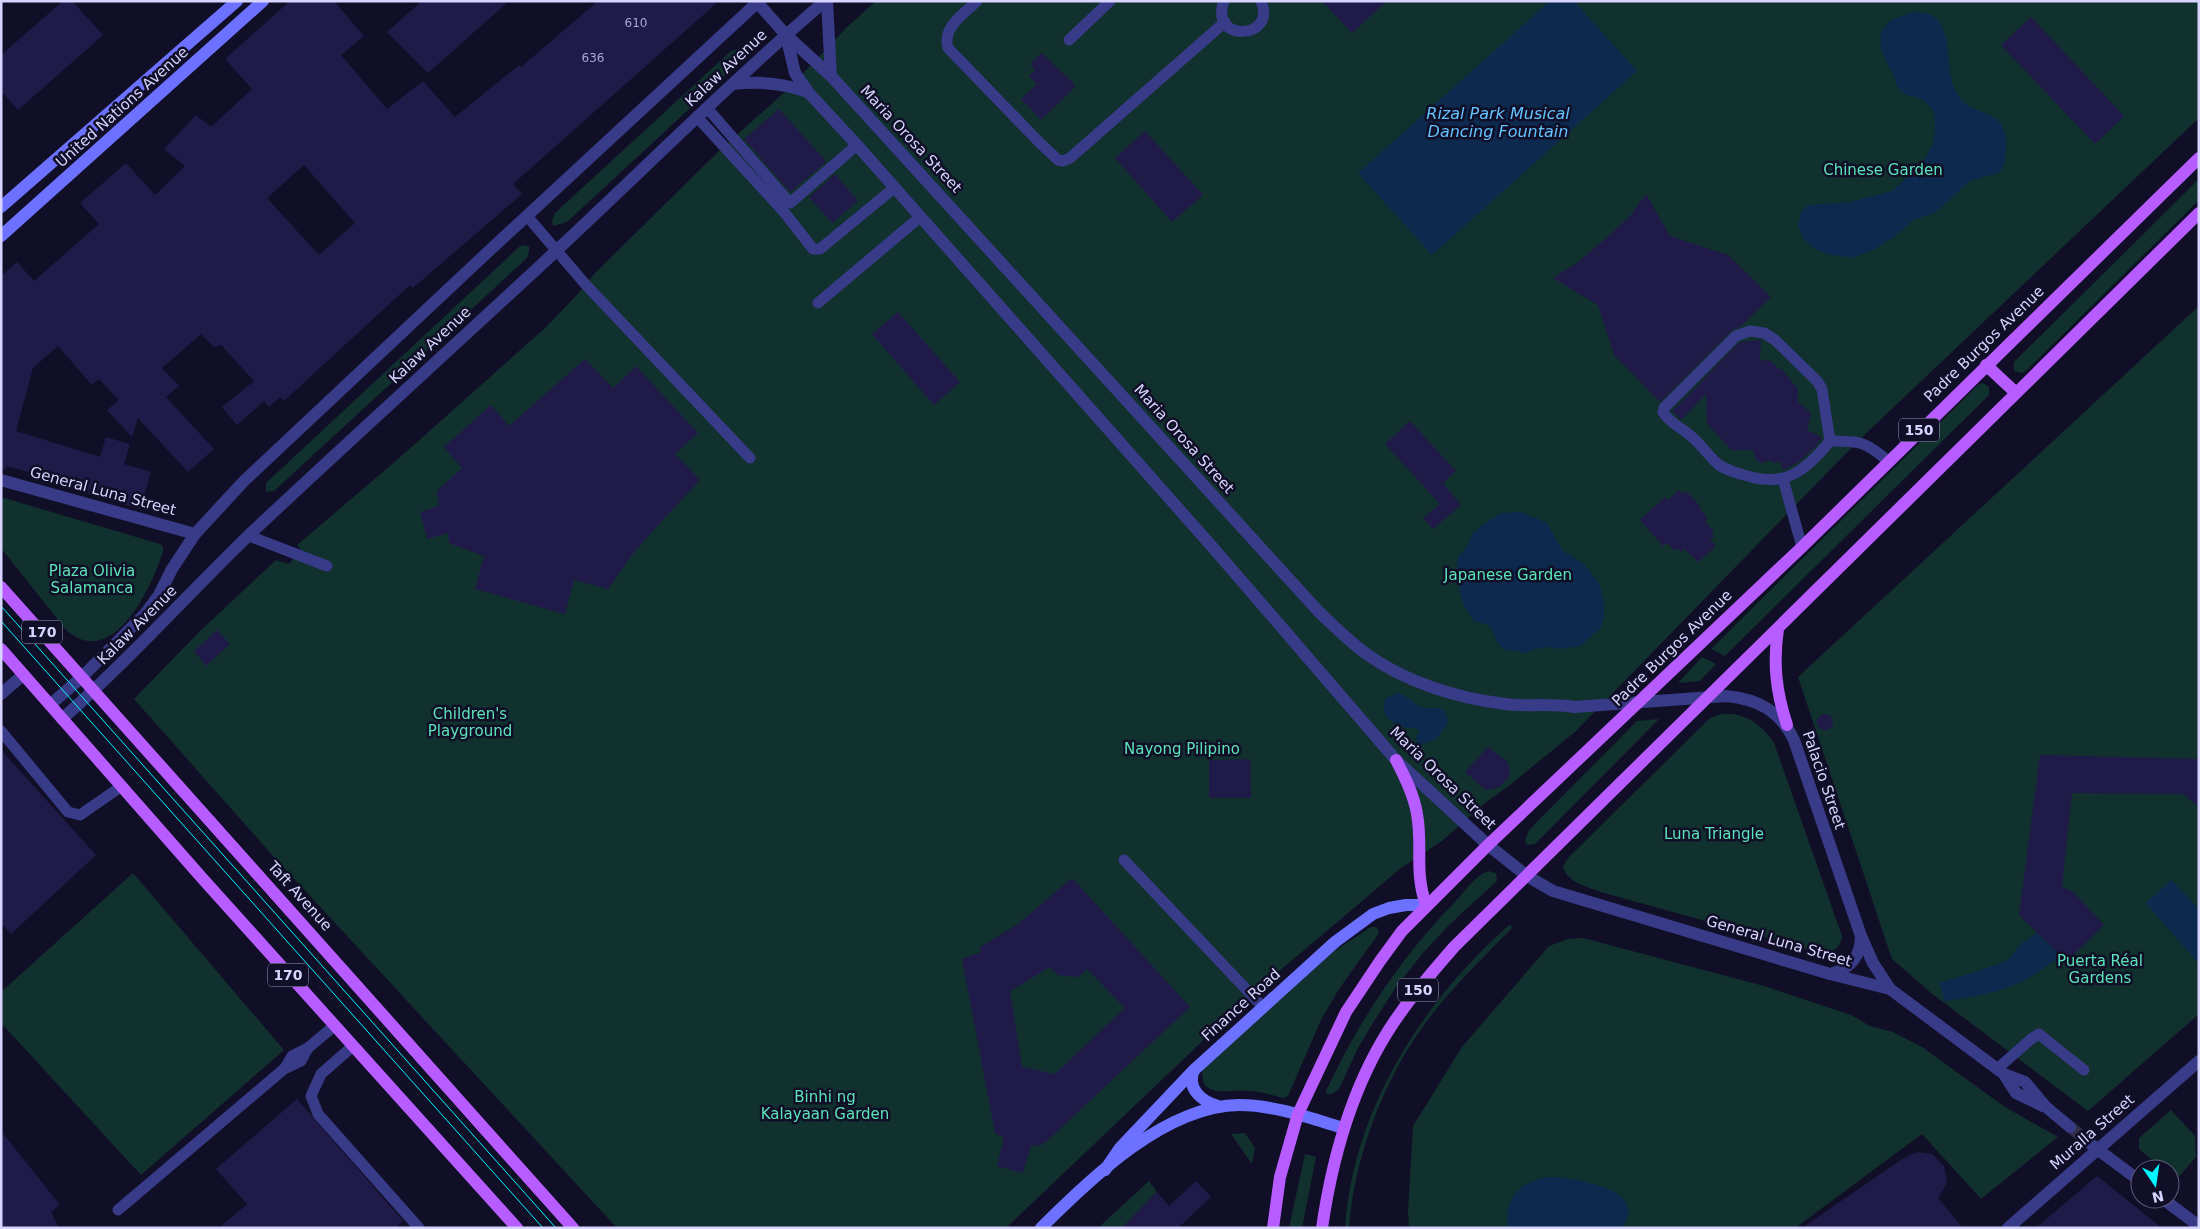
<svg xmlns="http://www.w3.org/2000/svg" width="2200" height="1229" font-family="'DejaVu Sans',sans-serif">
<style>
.green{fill:#11312e}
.water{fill:#0d294d}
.building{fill:#201a49;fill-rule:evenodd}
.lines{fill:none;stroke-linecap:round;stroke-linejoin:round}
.tertiary-tunnel{stroke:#2f2d47;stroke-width:12;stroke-dasharray:12 6;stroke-linecap:butt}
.service{stroke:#383b88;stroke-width:11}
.pedestrian{stroke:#383b88;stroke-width:12}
.minor{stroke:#383b88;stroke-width:12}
.tertiary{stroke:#383b88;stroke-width:12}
.secondary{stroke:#6c72ff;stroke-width:12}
.primary{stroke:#b75cff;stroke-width:12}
.tram{stroke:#01f7ff;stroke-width:1}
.labels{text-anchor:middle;stroke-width:5;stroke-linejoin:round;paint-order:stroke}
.number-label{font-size:12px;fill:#a9a6d2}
.shield{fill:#110f27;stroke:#9c9abe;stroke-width:1}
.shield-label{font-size:14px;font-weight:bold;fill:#d7d5ff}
.street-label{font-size:15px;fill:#d7d5ff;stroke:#110f27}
.park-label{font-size:15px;fill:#5ce4b8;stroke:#110f27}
.water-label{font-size:16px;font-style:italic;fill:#63c2ff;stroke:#110f27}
</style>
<rect width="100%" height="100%" fill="#110f27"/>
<g class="green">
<polygon points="876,1 2199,1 2199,118 1858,441 1575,732 1510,785 1485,803 1442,841 1401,868 1251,995 1006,1228 617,1228 274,857 134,699 201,630 276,560 289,564 301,549 297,545 397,460 545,328 575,297 596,272 720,150 787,90 846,28"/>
<polygon points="739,49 743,54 741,61 567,222 553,226 552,221 555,213 731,51"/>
<polygon points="2199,179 2199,200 2027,370 2022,373 2014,371 2014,362"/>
<polygon points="524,245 529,246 529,252 527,258 274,491 266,492 266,483 519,247"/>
<polygon points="2199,306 2199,1014 2088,1111 1931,993 1892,959 1798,677"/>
<polygon points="1983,383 1989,387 1989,395 1731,650 1725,656 1711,649 1978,385"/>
<path d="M1 497 160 544 163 547V552C151 588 113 671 66 630L1 548Z"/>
<polygon points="1702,657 1716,664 1700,681 1678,683"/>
<path d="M1722 714C1745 712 1762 725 1774 743L1842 936C1840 953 1828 953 1814 951L1604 893C1589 887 1566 883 1563 866L1569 857 1710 718Z"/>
<polygon points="1659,719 1535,844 1527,845 1525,841 1529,830 1637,721"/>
<path d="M1488 871 1496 873 1497 881 1449 925 1423 953 1396 987 1371 1026 1358 1048 1339 1089 1332 1094H1327L1326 1091C1359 1021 1400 958 1455 902 1464 892 1475 876 1488 871Z"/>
<polygon points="133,873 284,1050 141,1175 1,1023 1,992"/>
<path d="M1509 925 1512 926 1511 929C1478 963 1444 995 1417 1035 1380 1090 1354 1161 1349 1228H1345C1353 1110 1422 1002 1509 925Z"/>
<path d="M1371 927H1377L1379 932 1377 936 1339 989 1321 1020 1288 1096 1283 1098C1272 1095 1260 1091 1248 1091 1230 1089 1197 1100 1203 1068L1333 952Z"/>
<polygon points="1583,938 1764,986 1851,1015 1870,1026 1893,1032 1922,1047 2005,1107 2058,1137 1981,1199 1922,1134 1795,1228 1409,1228 1408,1212 1413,1126 1462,1047 1549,946 1568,939"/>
<polygon points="2171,1110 2195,1136 2196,1157 2176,1180 2170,1174 2170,1169 2163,1169 2139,1149 2139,1138"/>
<polygon points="1245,1133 1255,1148 1252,1164 1231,1134"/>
<polygon points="1305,1154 1316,1157 1302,1228 1289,1228"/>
<polygon points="1149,1181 1157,1192 1122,1228 1098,1228"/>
</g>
<g class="water">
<polygon points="1550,1 1574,1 1637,71 1432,255 1358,173"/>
<path d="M1914 12C1919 13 1925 12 1929 14 1955 23 1943 71 1957 93 1969 112 1982 109 1995 118 2010 128 2007 154 2003 168L1998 173 1970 181 1936 212 1913 220 1897 235 1875 249 1852 258 1826 254 1812 247 1803 238 1798 226 1801 212 1808 205 1850 202 1892 191 1921 165 1933 144 1935 128 1934 112C1931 108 1927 103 1923 100 1914 94 1910 100 1899 89 1895 85 1896 80 1894 75 1891 70 1888 66 1886 61 1872 31 1885 19 1914 12Z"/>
<polygon points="1521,512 1547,523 1562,550 1585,565 1600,585 1604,605 1604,617 1600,629 1580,646 1559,649 1549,647 1535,649 1526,653 1503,649 1496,641 1493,631 1488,625 1474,621 1464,606 1456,576 1457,565 1458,557 1467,546 1473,533 1481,526 1501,513"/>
<path d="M1398 693C1408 696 1412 702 1420 707 1428 710 1436 706 1445 710L1448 723 1436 739 1421 745 1417 743 1416 738 1419 731 1416 728C1399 730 1377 718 1386 698Z"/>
<polygon points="2171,880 2199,909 2199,964 2146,903"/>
<path d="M2037 933 2061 956C2046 967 2031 978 2014 985 1992 995 1968 997 1945 1001L1939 983 1987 968 2008 960 2022 943Z"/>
<path d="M1546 1177C1569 1176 1654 1189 1621 1228H1507C1506 1197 1516 1184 1546 1177Z"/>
</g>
<g class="building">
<polygon points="63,1 72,1 103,35 18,110 1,91 1,55"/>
<path d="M290 1H334L364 36 341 55 387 109 423 81 455 117 519 65 521 67 598 1H719L513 184 522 194 413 288 410 285 284 401 280 397 269 407 264 401 237 425 222 407 254 381 221 345 214 347 201 334 162 368 179 386 166 397 214 449 188 472 138 418 132 437 107 410 119 400 99 379 92 385 58 346 33 368 16 431 100 457 106 437 130 444 124 464 151 472 140 509 88 494 89 490 7 466 6 469H1V276L17 262 34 281 99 224 80 203 126 163 155 195 185 166 164 149 196 115 211 127 252 89 225 59ZM304 165 355 223 319 255 267 198Z"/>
<polygon points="422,1 509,1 428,73 387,32"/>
<polygon points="1322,1 1387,1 1352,33"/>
<polygon points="2031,17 2124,116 2095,144 2001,45"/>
<polygon points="1042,53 1076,86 1041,120 1021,99 1037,84 1029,76 1035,70 1030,64"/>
<polygon points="779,109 825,160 825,163 790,192 744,139"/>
<polygon points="1145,131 1203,195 1172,222 1115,158"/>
<polygon points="835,174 858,201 832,223 809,197"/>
<polygon points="1646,194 1670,236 1728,255 1771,297 1741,326 1731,331 1660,402 1614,355 1598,305 1553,278 1577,263 1605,239 1630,216"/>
<polygon points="898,312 960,382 934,405 872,334"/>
<polygon points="1761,340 1760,360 1771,361 1780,370 1781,368 1798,389 1798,402 1811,413 1807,430 1822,437 1816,446 1799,462 1783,470 1781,462 1774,463 1771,460 1761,463 1756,460 1753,450 1731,450 1707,423 1706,394 1681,420 1672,411 1740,342"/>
<polygon points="585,359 613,388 636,366 698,433 675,454 700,480 649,535 632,555 608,589 574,580 565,614 475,589 484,556 449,543 448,533 427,539 420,512 439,506 437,491 462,468 444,447 491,405 509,426"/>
<polygon points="1410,421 1456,471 1443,483 1461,505 1433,529 1423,518 1440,504 1385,444"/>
<polygon points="1679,490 1682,494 1686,491 1701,507 1699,508 1708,518 1705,522 1714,532 1712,534 1714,537 1710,540 1716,546 1698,562 1684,549 1681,552 1678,548 1675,551 1667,543 1663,546 1640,520 1665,497 1668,500"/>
<polygon points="217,630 230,644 206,666 194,651"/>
<circle cx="1825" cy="722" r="8"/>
<polygon points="1488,747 1508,762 1510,775 1500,787 1486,790 1465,772"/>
<polygon points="1,750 96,855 11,934 1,923"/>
<polygon points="2040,755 2199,759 2199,807 2183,794 2072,793 2062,887 2073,892 2104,925 2067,961 2019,915"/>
<polygon points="1250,759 1251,798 1209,798 1209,760"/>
<path d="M1072 878 1190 1007 1048 1140 1040 1146 1031 1145 1023 1173 997 1166 1004 1138 995 1133 962 959 981 952 980 947 1018 924ZM1050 967 1058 975 1078 977 1087 969 1125 1008 1055 1074 1022 1067 1010 991Z"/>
<polygon points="297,1099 403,1221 395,1228 219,1228 247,1204 216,1169"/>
<polygon points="1,1131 60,1205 51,1212 59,1228 1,1228"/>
<polygon points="1917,1152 1932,1154 1944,1166 1947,1183 1938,1198 1963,1228 1802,1228 1902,1159"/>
<polygon points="2097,1176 2162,1228 2036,1228"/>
<polygon points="1196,1181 1211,1197 1178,1228 1122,1228 1157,1192 1169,1206"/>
</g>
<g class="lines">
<polyline class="tertiary-tunnel" points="2070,1127 2086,1140"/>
<g class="service">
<path d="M977 1C963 15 942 27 948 48L1038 141 1058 160 1063 161 1070 158 1225 22"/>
<path d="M1224 1C1208 43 1278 40 1261 1"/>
<polyline points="1069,40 1110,1"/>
<polyline points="707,108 790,203 857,145"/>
<polyline points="697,117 784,212 813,249 820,249 894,188"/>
<polyline points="527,216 586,285 750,458"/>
<polyline points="818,303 920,217"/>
<path d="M1750 331 1764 333 1775 340 1817 381 1822 389 1830 441C1807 469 1786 488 1748 476 1739 474 1727 470 1719 465 1709 457 1702 445 1692 437 1683 428 1670 424 1663 412L1664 408 1736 336Z"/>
<path d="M1830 441C1859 441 1865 441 1888 461"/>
<polyline points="1783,479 1802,547"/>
<polyline points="249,536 327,566"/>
<polyline points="1,731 68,812 80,815 122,786"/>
<polyline points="1124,860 1262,1006"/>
<polyline points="353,1046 321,1074 311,1096 318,1114 419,1228"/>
<polyline points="285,1068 292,1056 308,1048 334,1026"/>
<polyline points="1997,1069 2031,1039 2039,1034 2084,1070"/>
<polyline points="118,1210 284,1069 301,1061 308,1048"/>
</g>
<g class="pedestrian">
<polyline points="2097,1149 2140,1181"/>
<polyline points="2163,1199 2199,1226"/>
</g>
<polyline class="minor" points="1,480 195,534"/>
<g class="tertiary">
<path d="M756 1 786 35 831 76 1319 612C1334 626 1349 641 1365 653 1405 682 1456 698 1505 704 1528 707 1550 703 1574 707L1726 696C1758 699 1780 711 1794 740L1861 936 1873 963 1890 989"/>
<polyline points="827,1 831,76"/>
<polyline points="786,35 795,73 808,92 857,145 1215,550 1396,760 1488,845 1527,876 1553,891 1830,974 1890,989 2004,1074 2025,1082 2046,1107 2070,1127"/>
<path d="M733 84C759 81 783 83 808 92"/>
<polyline points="1,694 23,675"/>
<polyline points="50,705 82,677 145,614 159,595 172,569 195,534 244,481 490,250 759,1"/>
<path d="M62 719C128 661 187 595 250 534 351 439 454 346 555 252 645 168 732 81 825 1"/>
<path d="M1830 974C1850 969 1861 956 1861 936"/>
<polyline points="2004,1074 2016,1093 2043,1106"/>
<polyline points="2086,1140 2097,1149"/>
<polyline points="2008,1228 2199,1061"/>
</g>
<g class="secondary">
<polyline points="1,207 237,1"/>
<polyline points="1,236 263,1"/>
<path d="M1194 1070C1186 1088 1201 1101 1218 1106"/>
<polyline points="1105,1170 1120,1148 1194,1070 1335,942 1373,914 1389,908 1406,905 1426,905"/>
<path d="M1041 1228C1091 1178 1165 1106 1239 1105 1274 1105 1310 1118 1343 1128"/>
</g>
<g class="primary">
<polyline points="1986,365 2015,392"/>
<polyline points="1,587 573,1228"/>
<path d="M1778 629C1773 663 1776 692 1787 725"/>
<polyline points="1,649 202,878 517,1228"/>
<path d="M1396 760C1405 777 1414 795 1417 814 1423 846 1414 871 1426 905"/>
<polyline points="1273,1228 1280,1177 1298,1114 1346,1012 1380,961 1402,931 1488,845 1802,547 2199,158"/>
<path d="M1322 1228C1333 1152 1355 1075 1401 1012 1417 989 1436 968 1454 947L2199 213"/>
</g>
<g class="tram">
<polyline points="1,606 556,1228"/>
<polyline points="1,621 543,1228"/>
</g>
</g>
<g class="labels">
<g class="number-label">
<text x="636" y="27">610</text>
<text x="593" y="62">636</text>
</g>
<g class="shield">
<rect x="1899" y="418.5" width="40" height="23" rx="4"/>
<rect x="22" y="620.5" width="40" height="23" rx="4"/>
<rect x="268" y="963.5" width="40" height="23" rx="4"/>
<rect x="1398" y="978.5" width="40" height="23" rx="4"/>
</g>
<g class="shield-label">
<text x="1919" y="435">150</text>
<text x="42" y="637">170</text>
<text x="288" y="980">170</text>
<text x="1418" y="995">150</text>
</g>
<g class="street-label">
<text transform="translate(726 68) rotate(-43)" y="5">Kalaw Avenue</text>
<text transform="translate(122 107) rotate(-42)" y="5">United Nations Avenue</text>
<text transform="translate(911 139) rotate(47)" y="5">Maria Orosa Street</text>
<text transform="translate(1984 344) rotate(-44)" y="5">Padre Burgos Avenue</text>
<text transform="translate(430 345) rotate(-43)" y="5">Kalaw Avenue</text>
<text transform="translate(1184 439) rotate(48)" y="5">Maria Orosa Street</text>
<text transform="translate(103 491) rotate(15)" y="5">General Luna Street</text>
<text transform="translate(137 625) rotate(-45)" y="5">Kalaw Avenue</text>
<text transform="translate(1672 648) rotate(-44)" y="5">Padre Burgos Avenue</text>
<text transform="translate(1443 778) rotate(44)" y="5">Maria Orosa Street</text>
<text transform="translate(1824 780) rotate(71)" y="5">Palacio Street</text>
<text transform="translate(300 896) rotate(48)" y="5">Taft Avenue</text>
<text transform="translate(1779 941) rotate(16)" y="5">General Luna Street</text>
<text transform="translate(1241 1005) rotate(-42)" y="5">Finance Road</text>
<text transform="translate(2092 1132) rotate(-41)" y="5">Muralla Street</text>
</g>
<g class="park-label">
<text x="1883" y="175">Chinese Garden</text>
<text x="92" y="576">Plaza Olivia<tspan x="92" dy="17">Salamanca</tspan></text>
<text x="1508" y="580">Japanese Garden</text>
<text x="470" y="719">Children's<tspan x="470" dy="17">Playground</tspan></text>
<text x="1182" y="754">Nayong Pilipino</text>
<text x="1714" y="839">Luna Triangle</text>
<text x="2100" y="966">Puerta Réal<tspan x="2100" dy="17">Gardens</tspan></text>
<text x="825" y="1102">Binhi ng<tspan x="825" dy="17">Kalayaan Garden</tspan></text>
</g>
<g class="water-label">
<text x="1498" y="119">Rizal Park Musical<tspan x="1498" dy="18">Dancing Fountain</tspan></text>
</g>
</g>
<rect width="2200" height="1229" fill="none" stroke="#d7d5ff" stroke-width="5"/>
<g transform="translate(2155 1184) rotate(167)"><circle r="24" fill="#110f27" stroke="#605e7d"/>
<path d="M0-4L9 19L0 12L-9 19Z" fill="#01f7ff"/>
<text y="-8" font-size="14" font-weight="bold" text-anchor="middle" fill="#d7d5ff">N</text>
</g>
</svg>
